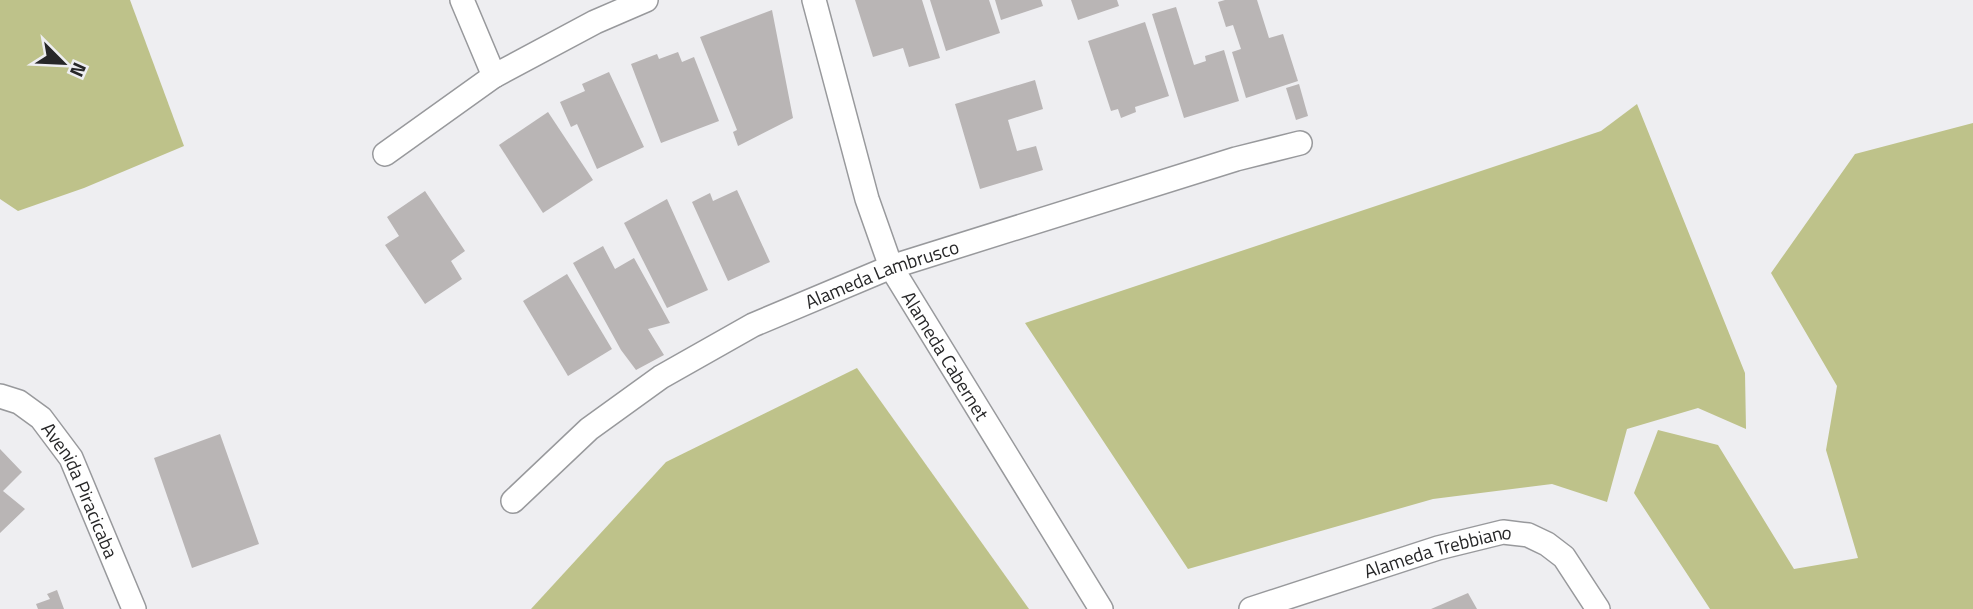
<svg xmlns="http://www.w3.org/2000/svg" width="1973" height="609" font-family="'Titillium Web',sans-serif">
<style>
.green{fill:#bec28a}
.building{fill:#b9b5b5}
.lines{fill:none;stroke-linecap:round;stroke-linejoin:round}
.street-casing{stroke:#98999c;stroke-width:26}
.street{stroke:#fff;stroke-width:23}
.labels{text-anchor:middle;stroke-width:7;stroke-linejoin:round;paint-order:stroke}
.street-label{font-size:19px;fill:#272728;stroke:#eeeef1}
</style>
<rect width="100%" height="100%" fill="#eeeef1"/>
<g class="green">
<polygon points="0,0 130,0 184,146 84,188 18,211 0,199"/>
<polygon points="1637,104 1745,373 1746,429 1698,408 1627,429 1607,502 1552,484 1433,499 1188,569 1025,323 1601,131"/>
<polygon points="1973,123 1973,609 1710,609 1634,493 1658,430 1718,445 1794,569 1858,558 1826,450 1837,386 1771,273 1855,154"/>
<polygon points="857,368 1029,609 531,609 666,462"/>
</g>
<g class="building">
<polygon points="855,0 922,0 940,58 909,67 903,48 873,57"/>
<polygon points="930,0 989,0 1000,33 946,51"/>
<polygon points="995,0 1041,0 1043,6 1001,20"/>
<polygon points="1071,0 1117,0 1119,6 1078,20"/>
<polygon points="1225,0 1257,0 1269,38 1283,34 1298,81 1246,98 1232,52 1241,49 1233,25 1226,27 1218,2"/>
<polygon points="1176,7 1194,65 1206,61 1205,56 1224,50 1239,101 1184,118 1152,14"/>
<polygon points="772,10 793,118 738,146 733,132 737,130 700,37"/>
<polygon points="1145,22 1169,96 1135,107 1136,112 1121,118 1118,109 1111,111 1088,41"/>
<polygon points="678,52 682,62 694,57 719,121 661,143 631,64 657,54 659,59"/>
<polygon points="609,72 644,147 597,169 577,124 571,127 560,102 585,91 582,84"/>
<polygon points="1035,80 1043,109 1008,120 1017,151 1036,146 1043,170 980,189 955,104"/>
<polygon points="1299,84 1308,116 1296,120 1286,88"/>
<polygon points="548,112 593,180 543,213 499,145"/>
<polygon points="737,190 770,262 728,281 692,202 710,193 713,201"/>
<polygon points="425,191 465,251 451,261 462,279 425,304 385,245 399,236 387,217"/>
<polygon points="667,199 708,290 667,308 624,223"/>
<polygon points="603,246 615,269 634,258 670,323 648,329 664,355 636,370 621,350 573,263"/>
<polygon points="567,274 612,349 568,376 523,301"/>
<polygon points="220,434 259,544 192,568 154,458"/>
<polygon points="0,449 22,472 3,491 25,509 0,533"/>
<polygon points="57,590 64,609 38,609 36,604 50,599 47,594"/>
<polygon points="1468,593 1477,609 1431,609"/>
</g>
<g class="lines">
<defs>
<g id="street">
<polyline points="462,0 494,76"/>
<path id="s1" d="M814 0 867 199 891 267 1101 609"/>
<polyline points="385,154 494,76 595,22 646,0"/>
<path id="s2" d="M0 396 19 402 41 418 71 458 134 609"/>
<path id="s3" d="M513 501 589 429 661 377 753 325 891 267 1236 159 1300 143"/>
<path id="s4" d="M1251 609 1438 548 1503 532 1528 535 1547 544 1564 557 1598 609"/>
</g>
</defs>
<use href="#street" class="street-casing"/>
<use href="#street" class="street"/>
</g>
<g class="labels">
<g class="street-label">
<text dy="7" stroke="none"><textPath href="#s3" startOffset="438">Alameda Lambrusco</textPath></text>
<text dy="7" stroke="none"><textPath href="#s1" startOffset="382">Alameda Cabernet</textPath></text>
<text dy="7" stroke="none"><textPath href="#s2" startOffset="130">Avenida Piracicaba</textPath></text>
<text dy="7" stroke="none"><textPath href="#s4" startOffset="196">Alameda Trebbiano</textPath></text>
</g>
</g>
<g transform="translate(63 63) rotate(114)" stroke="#eeeef1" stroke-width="5" paint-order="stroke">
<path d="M0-5L12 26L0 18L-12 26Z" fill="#272728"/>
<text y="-10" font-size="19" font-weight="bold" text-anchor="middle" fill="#272728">N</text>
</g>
</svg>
